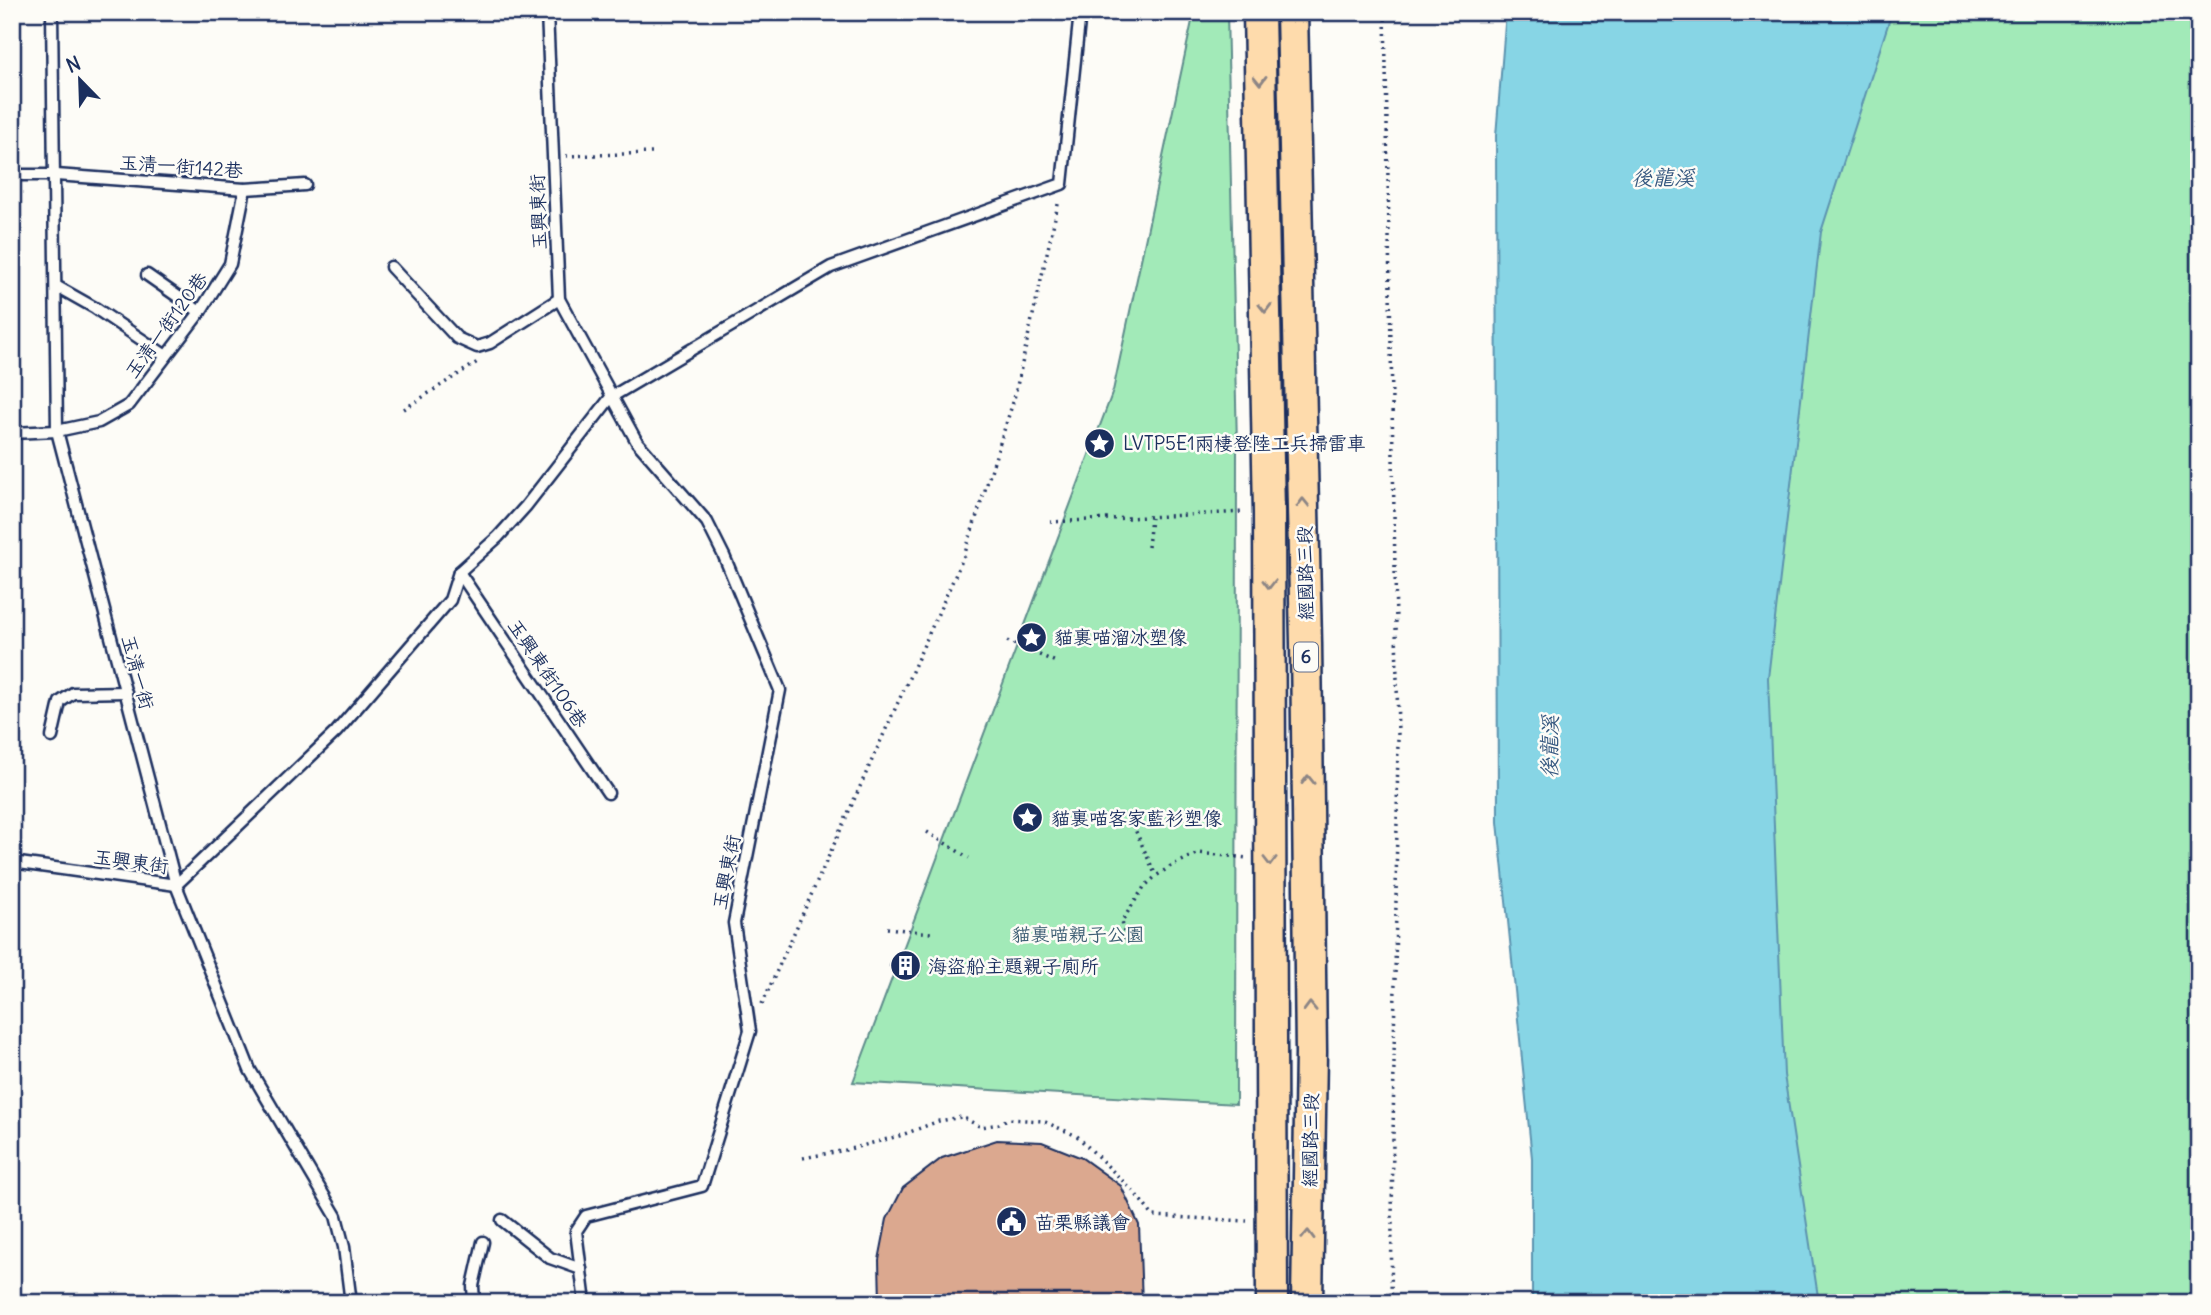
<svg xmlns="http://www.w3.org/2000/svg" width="2211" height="1315" font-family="Delius,'LXGW WenKai TC',sans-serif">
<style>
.green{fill:#a2eab8;stroke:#5e8c8b;stroke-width:2}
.water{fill:#87d5e5;stroke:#5c93af;stroke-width:2}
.building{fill:#dba88f;stroke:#1b2f5e;stroke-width:2}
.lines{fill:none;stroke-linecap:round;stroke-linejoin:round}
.service-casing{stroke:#1b2f5e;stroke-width:15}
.primary-casing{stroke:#1b2f5e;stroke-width:35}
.path{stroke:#1b2f5e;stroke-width:3.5;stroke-dasharray:2 5;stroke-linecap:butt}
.service{stroke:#fdfcf7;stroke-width:10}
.primary{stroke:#fedbac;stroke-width:30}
.oneway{stroke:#8c8585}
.labels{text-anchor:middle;stroke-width:5;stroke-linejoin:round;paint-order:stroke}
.shield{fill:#fdfcf7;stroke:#5f6c8c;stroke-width:2}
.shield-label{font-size:18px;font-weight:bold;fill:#1b2f5e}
.street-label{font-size:19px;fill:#1b2f5e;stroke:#fdfcf7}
.poi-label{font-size:19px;fill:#1b2f5e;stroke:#fdfcf7;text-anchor:start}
.park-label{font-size:19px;fill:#3d5e74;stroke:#fdfcf7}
.water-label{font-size:21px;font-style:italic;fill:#365880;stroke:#fdfcf7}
</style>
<rect width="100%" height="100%" fill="#fdfcf7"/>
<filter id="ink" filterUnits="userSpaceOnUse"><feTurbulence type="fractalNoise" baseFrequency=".0143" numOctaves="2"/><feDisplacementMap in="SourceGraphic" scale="14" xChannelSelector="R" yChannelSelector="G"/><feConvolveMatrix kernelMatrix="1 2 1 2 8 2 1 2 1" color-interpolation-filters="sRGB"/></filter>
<g filter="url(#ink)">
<g class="green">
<polygon points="1194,12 1227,12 1237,445 1236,1104 853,1082 1113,391"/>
<polygon points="1655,12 2199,12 2199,1303 1785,1303"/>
</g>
<polygon class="water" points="1506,12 1892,12 1821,232 1768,678 1784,1075 1819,1303 1532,1303 1532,1158 1498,822 1496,136"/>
<g class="building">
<polygon points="893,958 921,967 918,975 890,966"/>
<polygon points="997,1140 1042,1142 1082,1158 1121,1186 1139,1225 1142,1303 880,1303 879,1260 887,1219 903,1188 942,1158"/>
</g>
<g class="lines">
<defs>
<g id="service">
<polyline points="52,12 57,431 176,885 250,1070 336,1216 344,1247 351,1303"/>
<polyline points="547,12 559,299 637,442 707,522 724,556 780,690 734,923 750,1031 702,1186 586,1216 576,1231 585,1303"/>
<polyline points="12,175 56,175 245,189 305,185"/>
<polyline points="391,267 457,338 477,347 490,343 559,299"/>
<polyline points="147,275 200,312"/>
<polyline points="56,286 95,308 166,356"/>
<polyline points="12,433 57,431 99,422 129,405 200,312 230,264 245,189"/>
<polyline points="459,572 608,793"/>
<polyline points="52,737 60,702 73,693 126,692"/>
<polyline points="12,862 176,885 336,732 450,600 459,572 498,537 526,506 611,397 831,267 1062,184 1080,12"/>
<polyline points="502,1220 550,1258 581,1269"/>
<polyline points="474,1303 473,1286 483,1242"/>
</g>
<g id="primary">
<polyline points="1259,12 1269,512 1272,1303"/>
<polyline points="1292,12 1306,643 1311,1052 1307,1303"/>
</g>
</defs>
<use href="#service" class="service-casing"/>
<use href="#primary" class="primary-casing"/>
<g class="path">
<polyline points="1385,12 1398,736 1391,1303"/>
<polyline points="566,156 652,153"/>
<polyline points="404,409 479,361"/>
<polyline points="1050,522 1244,512"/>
<polyline points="1148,547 1151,518"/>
<polyline points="1007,641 1058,663"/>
<polyline points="1133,825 1156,876"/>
<polyline points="927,832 969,858"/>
<polyline points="887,928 931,933"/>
<polyline points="1139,938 1125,939 1122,921 1144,887 1156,876 1171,866 1199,853 1247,858"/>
<polyline points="762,1004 964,556 1014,399 1059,200"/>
<polyline points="803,1158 846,1150 899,1136 939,1121 962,1117 981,1127 999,1124 1008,1119 1043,1121 1077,1136 1135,1193 1153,1216 1247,1221"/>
</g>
<use href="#service" class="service"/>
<use href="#primary" class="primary"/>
</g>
<defs><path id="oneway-chevron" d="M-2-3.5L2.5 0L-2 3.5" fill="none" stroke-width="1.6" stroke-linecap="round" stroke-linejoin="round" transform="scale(1.75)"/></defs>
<g class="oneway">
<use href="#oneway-chevron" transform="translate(1260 80) rotate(89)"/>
<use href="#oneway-chevron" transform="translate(1265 308) rotate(89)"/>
<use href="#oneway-chevron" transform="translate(1303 503) rotate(-91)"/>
<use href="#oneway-chevron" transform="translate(1269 584) rotate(90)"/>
<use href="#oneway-chevron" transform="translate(1308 780) rotate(-91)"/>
<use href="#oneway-chevron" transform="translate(1270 861) rotate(90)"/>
<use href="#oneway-chevron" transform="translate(1310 1007) rotate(-91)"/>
<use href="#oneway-chevron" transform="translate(1308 1235) rotate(-89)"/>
</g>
</g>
<defs>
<symbol id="sight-disc" viewBox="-11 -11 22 22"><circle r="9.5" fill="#1b2f5e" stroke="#fdfcf7"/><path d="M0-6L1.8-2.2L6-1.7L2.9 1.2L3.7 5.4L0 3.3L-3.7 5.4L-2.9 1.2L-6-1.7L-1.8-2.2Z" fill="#fff"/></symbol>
<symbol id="building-disc" viewBox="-11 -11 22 22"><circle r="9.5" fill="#1b2f5e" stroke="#fdfcf7"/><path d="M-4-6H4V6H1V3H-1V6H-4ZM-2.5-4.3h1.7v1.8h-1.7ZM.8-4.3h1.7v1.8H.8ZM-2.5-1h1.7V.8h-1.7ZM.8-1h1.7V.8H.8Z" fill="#fff"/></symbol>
<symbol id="civic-disc" viewBox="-11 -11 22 22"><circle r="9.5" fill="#1b2f5e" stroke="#fdfcf7"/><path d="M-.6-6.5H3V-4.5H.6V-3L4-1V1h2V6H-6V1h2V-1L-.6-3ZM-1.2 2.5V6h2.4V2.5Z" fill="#fff"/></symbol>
</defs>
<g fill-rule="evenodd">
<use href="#sight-disc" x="1082" y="426" width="35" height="35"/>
<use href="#sight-disc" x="1014" y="620" width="35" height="35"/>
<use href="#sight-disc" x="1010" y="800" width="35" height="35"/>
<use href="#building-disc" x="888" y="948" width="35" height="35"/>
<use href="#civic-disc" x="994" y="1204" width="35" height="35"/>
</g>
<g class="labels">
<rect class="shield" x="1294" y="642.5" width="24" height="29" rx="5"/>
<g class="shield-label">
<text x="1306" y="663">6</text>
</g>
<g class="street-label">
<text transform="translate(181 166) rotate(4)" y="7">玉清一街142巷</text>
<text transform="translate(538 212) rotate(-92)" y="7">玉興東街</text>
<text transform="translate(166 325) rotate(-54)" y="7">玉清一街120巷</text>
<text transform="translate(1305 573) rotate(-91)" y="7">經國路三段</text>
<text transform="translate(138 672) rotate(75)" y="7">玉清一街</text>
<text transform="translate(548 673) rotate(56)" y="7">玉興東街106巷</text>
<text transform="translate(131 861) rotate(8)" y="7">玉興東街</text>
<text transform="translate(726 872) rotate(-79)" y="7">玉興東街</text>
<text transform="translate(1310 1140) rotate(-89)" y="7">經國路三段</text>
</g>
<g class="poi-label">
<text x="1123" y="450">LVTP5E1兩棲登陸工兵掃雷車</text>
<text x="1054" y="644">貓裏喵溜冰塑像</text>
<text x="1051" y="825">貓裏喵客家藍衫塑像</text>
<text x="928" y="973">海盜船主題親子廁所</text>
<text x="1035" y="1229">苗栗縣議會</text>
</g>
<g class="park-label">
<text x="1078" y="941">貓裏喵親子公園</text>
</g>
<g class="water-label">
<text x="1663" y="185">後龍溪</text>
<text transform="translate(1550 747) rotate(-89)" y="7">後龍溪</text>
</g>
</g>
<rect width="2211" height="1315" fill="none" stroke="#fdfcf7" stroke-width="42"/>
<rect x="21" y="21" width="2169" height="1273" fill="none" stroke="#1b2f5e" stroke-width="2.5" filter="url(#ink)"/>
<g transform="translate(80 80) rotate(337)" stroke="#fdfcf7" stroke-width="5" paint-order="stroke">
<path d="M0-5L12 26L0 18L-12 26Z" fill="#1b2f5e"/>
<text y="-10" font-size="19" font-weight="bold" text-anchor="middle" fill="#1b2f5e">N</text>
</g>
</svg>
